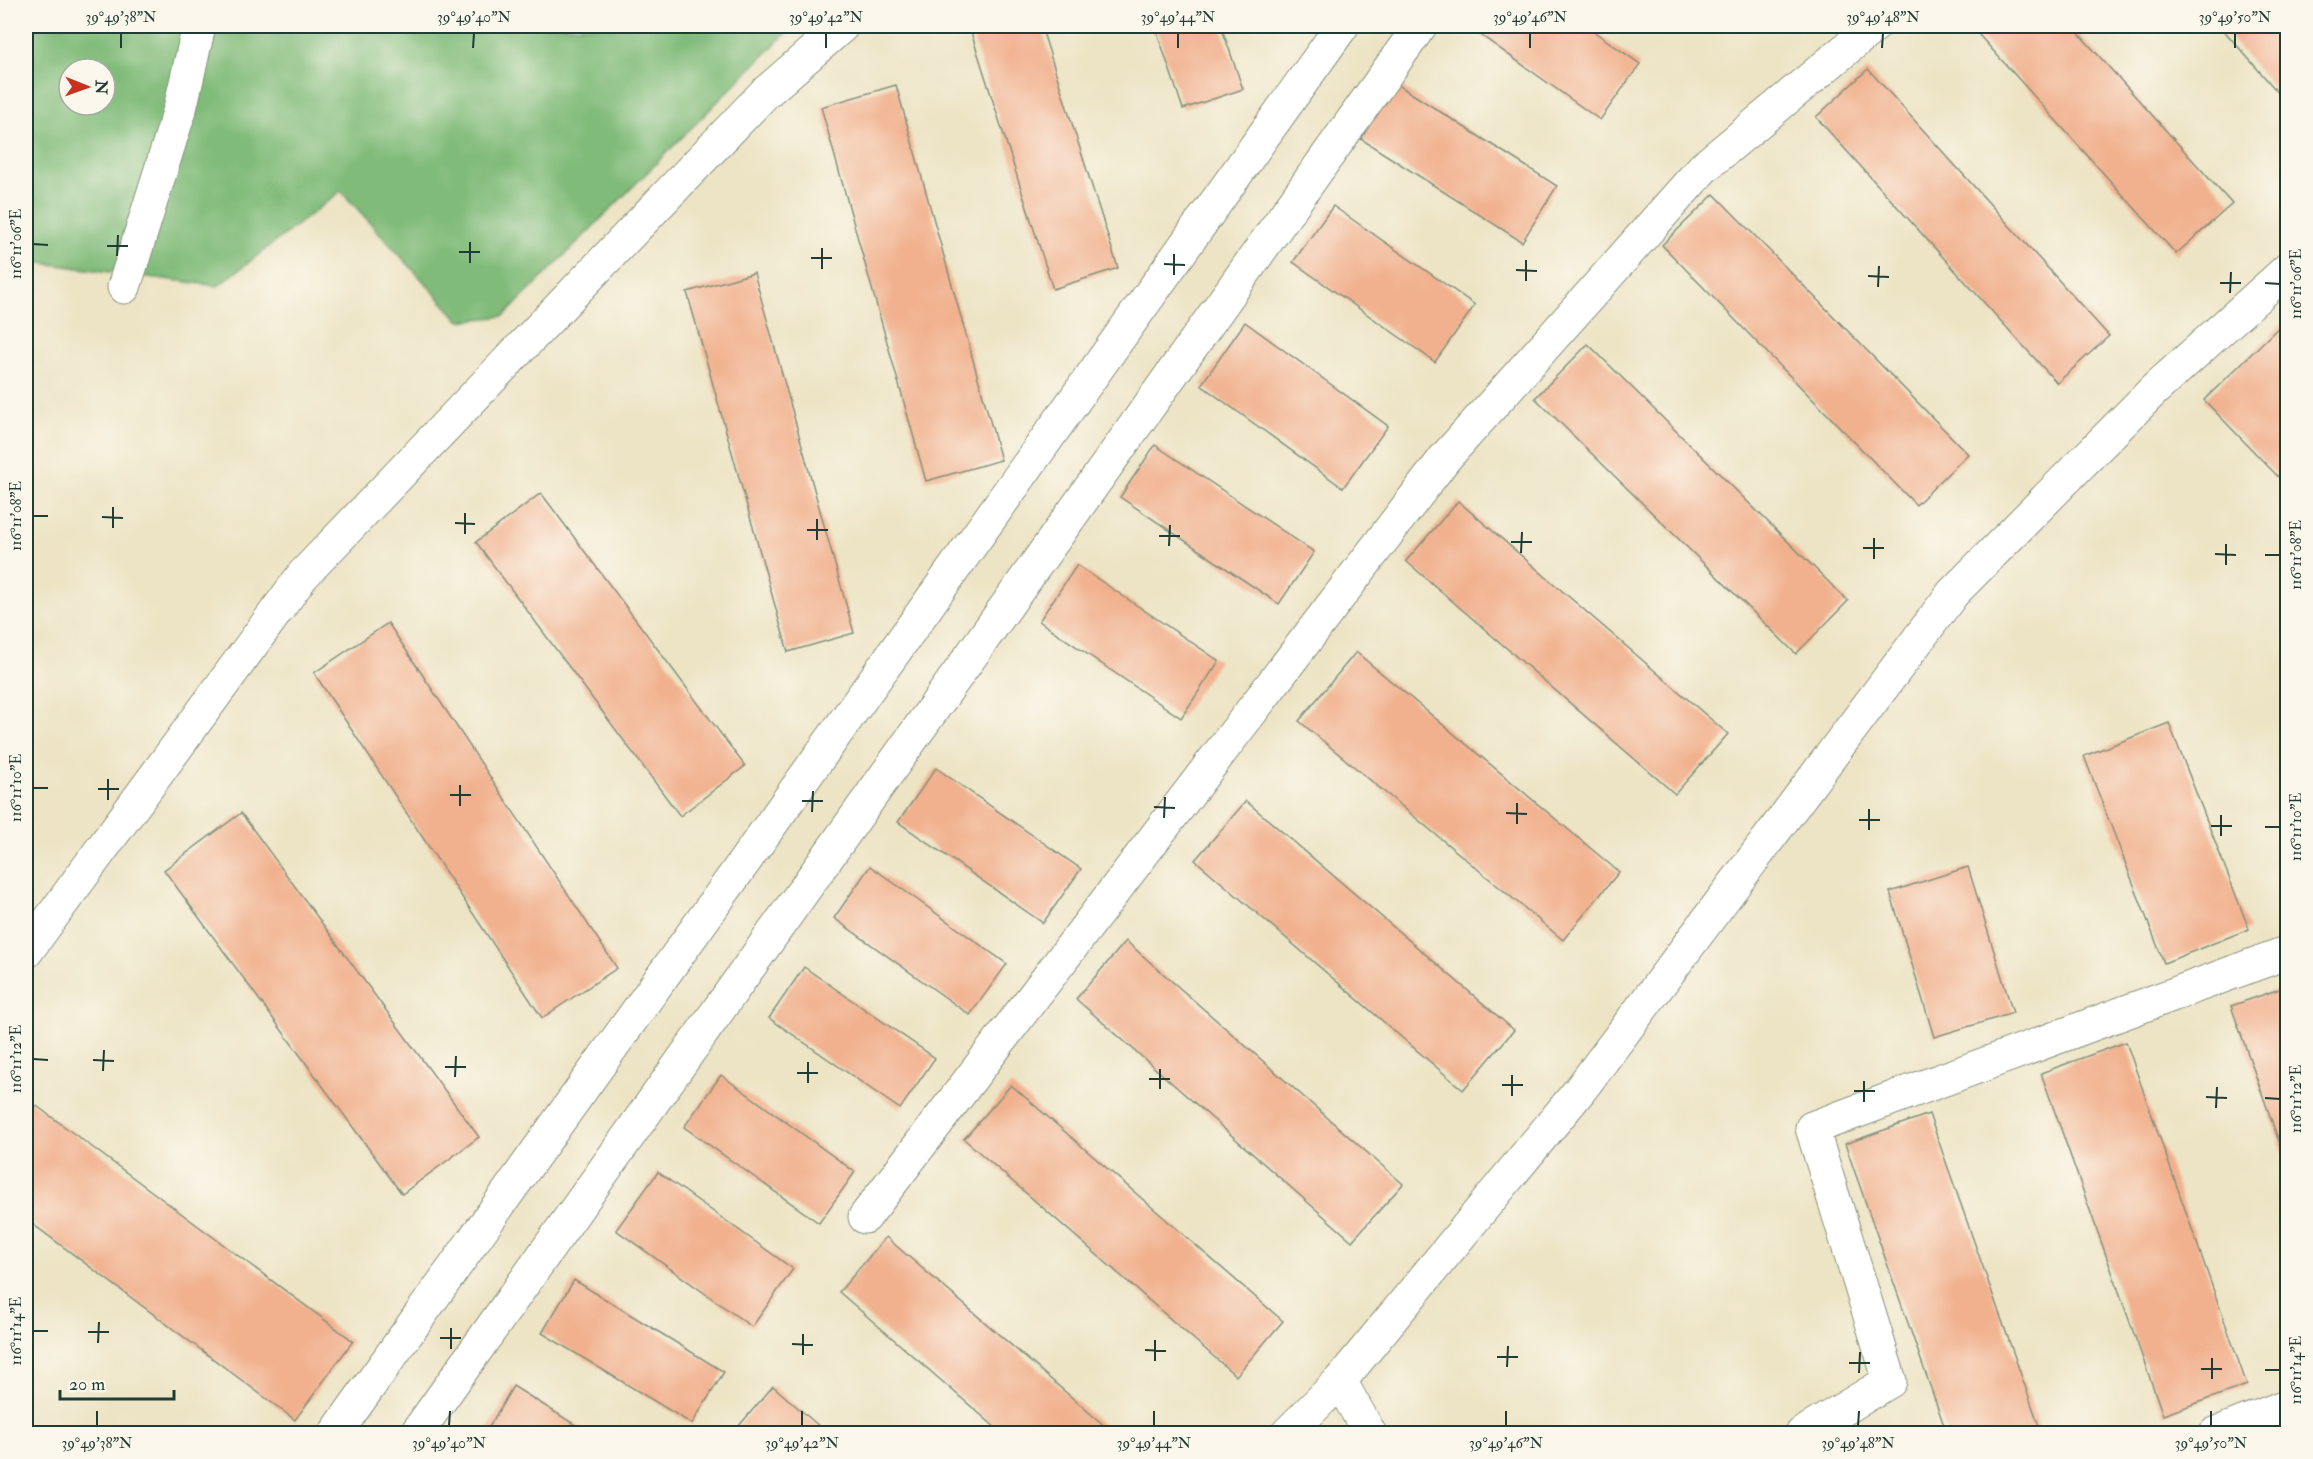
<svg xmlns="http://www.w3.org/2000/svg" width="2313" height="1459" font-family="'IM FELL Double Pica',serif">
<style>
.forest{fill:#80bb79;stroke:#507c56;stroke-width:1.5;fill-rule:evenodd}
.building{fill:#f1b18e}
.lines{fill:none;stroke-linecap:round;stroke-linejoin:round}
.minor-casing{stroke:#86907c;stroke-width:35}
.minor{stroke:#fff;stroke-width:33}
.ticks{fill:none;stroke:#1f3d34;stroke-width:2}
.neatline{fill:none;stroke:#1f3d34;stroke-width:2}
.ticks-label{font-size:15px;text-anchor:middle;fill:#1f3d34}
</style>
<rect width="100%" height="100%" fill="#fbf7ec"/>
<filter id="ink" filterUnits="userSpaceOnUse"><feTurbulence type="fractalNoise" baseFrequency=".0167" numOctaves="2"/><feDisplacementMap in="SourceGraphic" scale="12" xChannelSelector="R" yChannelSelector="G"/><feConvolveMatrix kernelMatrix="1 2 1 2 8 2 1 2 1" color-interpolation-filters="sRGB"/></filter>
<filter id="wash" filterUnits="userSpaceOnUse"><feTurbulence type="fractalNoise" baseFrequency=".008" numOctaves="4" result="noise"/><feDisplacementMap in="SourceGraphic" scale="24" xChannelSelector="R" yChannelSelector="G"/><feGaussianBlur stdDeviation="1.35" result="paint"/><feColorMatrix in="noise" values="0 0 0 0 0 0 0 0 0 0 0 0 0 0 0 0 0 1.4 0 .05"/><feComposite in="paint" operator="in"/></filter>
<g filter="url(#wash)">
<rect width="100%" height="100%" fill="#ede4c5"/>
<path class="forest" d="M26 26H793L504 316 460 321 341 191 218 286 26 261ZM69 69H105V105H69Z"/>
<g id="blocks">
<g class="building">
<polygon points="969,26 1041,26 1118,268 1053,289"/>
<polygon points="1155,26 1221,26 1243,89 1183,109"/>
<polygon points="1468,26 1586,26 1640,64 1600,120"/>
<polygon points="1971,26 2072,26 2232,204 2176,254"/>
<polygon points="2220,26 2288,26 2288,104"/>
<polygon points="1868,69 2109,336 2057,383 1816,117"/>
<polygon points="1395,83 1557,186 1522,242 1361,139"/>
<polygon points="896,85 1001,460 926,481 821,107"/>
<polygon points="1714,194 1968,454 1916,505 1662,245"/>
<polygon points="1333,206 1475,305 1435,362 1293,262"/>
<polygon points="754,273 854,633 788,652 687,292"/>
<polygon points="2288,318 2288,487 2204,400"/>
<polygon points="1245,322 1388,426 1343,488 1201,385"/>
<polygon points="1588,344 1848,601 1796,654 1535,398"/>
<polygon points="1155,445 1314,552 1279,604 1120,497"/>
<polygon points="541,493 745,766 680,816 476,542"/>
<polygon points="1458,501 1728,734 1675,794 1406,561"/>
<polygon points="1077,565 1219,661 1181,718 1039,621"/>
<polygon points="388,623 617,968 542,1018 314,673"/>
<polygon points="1356,652 1619,872 1563,940 1299,721"/>
<polygon points="2169,723 2249,929 2164,963 2084,756"/>
<polygon points="936,768 1081,869 1043,923 898,822"/>
<polygon points="1246,801 1514,1030 1463,1090 1195,860"/>
<polygon points="241,813 479,1137 402,1194 164,870"/>
<polygon points="870,866 1007,964 970,1015 834,918"/>
<polygon points="1968,867 2013,1013 1934,1037 1890,892"/>
<polygon points="1126,941 1403,1184 1352,1241 1076,999"/>
<polygon points="804,967 935,1058 900,1109 769,1018"/>
<polygon points="2288,986 2288,1164 2287,1164 2231,1006"/>
<polygon points="2126,1042 2247,1385 2163,1415 2041,1073"/>
<polygon points="721,1075 855,1172 819,1223 684,1127"/>
<polygon points="1011,1085 1283,1321 1236,1376 964,1139"/>
<polygon points="26,1098 353,1341 295,1420 26,1219"/>
<polygon points="1929,1114 2042,1434 1947,1434 1845,1144"/>
<polygon points="658,1172 793,1269 752,1327 616,1230"/>
<polygon points="886,1237 1114,1434 1003,1434 839,1292"/>
<polygon points="574,1280 724,1372 692,1424 542,1333"/>
<polygon points="513,1386 590,1434 485,1434"/>
<polygon points="773,1386 828,1434 732,1434"/>
<polygon points="26,1424 40,1434 26,1434"/>
</g>
</g>
</g>
<g filter="url(#ink)">
<use href="#blocks" fill-opacity="0" stroke="#86907c" stroke-width="1.5"/>
<g class="lines">
<defs>
<g id="minor">
<polyline points="124,287 180,109 199,26"/>
<polyline points="26,952 303,575 764,94 842,26"/>
<polyline points="865,1217 1445,458 1703,168 1874,26"/>
<polyline points="1340,1381 1370,1434"/>
<polyline points="335,1434 1342,26"/>
<polyline points="416,1434 1420,26"/>
<polyline points="1287,1434 1340,1381 1580,1090 1953,593 2154,390 2288,269"/>
<polyline points="1802,1434 1890,1381 1812,1128 2288,952"/>
<polyline points="2215,1434 2288,1405"/>
</g>
</defs>
<use href="#minor" class="minor-casing"/>
<use href="#minor" class="minor"/>
</g>
</g>
<path class="ticks" d="M121 48V33M473 48 474 33M826 48V33M1178 48V33M1530 48V33M1882 48 1883 33M2235 48V33M33 244 48 245M107 246H128M459 252H480M117 256 118 235M811 258H832M470 263V242M1164 264 1185 265M822 269V248M1516 270 1537 271M1174 275V254M1868 276 1889 277M1526 281V260M2220 283H2241M2265 283 2280 284M1878 287 1879 266M2230 293 2231 272M33 516H48M102 517 123 518M455 523 475 524M113 528V507M807 530H828M465 534V513M1159 536H1180M817 540V519M1511 542H1532M1169 546 1170 525M1863 548H1884M1521 553 1522 532M2215 554 2236 555M2265 555H2280M1874 559V538M2226 565V544M33 788H48M98 789H119M450 795H471M108 800V779M802 801H823M460 806V785M1154 807 1175 808M812 812 813 791M1506 813 1527 814M1164 818 1165 797M1859 820H1880M1517 824V803M2211 826H2232M2265 827H2280M1869 830V809M2221 836V815M33 1059 48 1060M93 1060 114 1061M445 1067H466M103 1071 104 1050M797 1073H818M455 1077 456 1056M1149 1079H1170M808 1083V1062M1502 1085H1523M1160 1089V1069M1854 1091H1875M1512 1096V1075M2206 1097 2227 1098M2265 1098 2280 1099M1864 1102V1081M2216 1108 2217 1087M33 1331H48M88 1332H109M440 1338H461M98 1343 99 1322M792 1344 813 1345M451 1349V1328M1145 1350 1166 1351M803 1355V1334M1497 1357H1518M1155 1361V1340M1849 1363H1870M1507 1367 1508 1346M2201 1369H2222M2265 1370H2280M1859 1373 1860 1352M2212 1379V1358M97 1426V1411M449 1426 450 1411M802 1426V1411M1154 1426V1411M1506 1426V1411M1858 1426 1859 1411M2211 1426V1411"/>
<rect width="2313" height="1459" fill="none" stroke="#fbf7ec" stroke-width="66"/>
<g transform="translate(87 87) rotate(91)"><circle r="28" fill="#fbf7ec" stroke="#a3ada2" stroke-width="1.5"/>
<path d="M0-4.5L10 22L0 15L-10 22Z" fill="#c8321e"/>
<text y="-9" font-size="16" font-weight="bold" text-anchor="middle" fill="#1f3d34">N</text>
</g>
<path d="M60 1390v9h114v-9" fill="none" stroke="#1f3d34" stroke-width="3"/>
<text x="69" y="1390" font-size="18" fill="#1f3d34" stroke="#fbf7ec" stroke-width="4.5" paint-order="stroke">20 m</text>
<rect x="33" y="33" width="2247" height="1393" class="neatline"/>
<g class="ticks-label">
<text x="121" y="22">39°49'38"N</text>
<text x="474" y="22">39°49'40"N</text>
<text x="826" y="22">39°49'42"N</text>
<text x="1178" y="22">39°49'44"N</text>
<text x="1530" y="22">39°49'46"N</text>
<text x="1883" y="22">39°49'48"N</text>
<text x="2235" y="22">39°49'50"N</text>
<text transform="translate(16 244) rotate(-90)" y="5">116°11'06"E</text>
<text transform="translate(2296 284) rotate(-90)" y="5">116°11'06"E</text>
<text transform="translate(16 516) rotate(-90)" y="5">116°11'08"E</text>
<text transform="translate(2296 555) rotate(-90)" y="5">116°11'08"E</text>
<text transform="translate(16 788) rotate(-90)" y="5">116°11'10"E</text>
<text transform="translate(2296 827) rotate(-90)" y="5">116°11'10"E</text>
<text transform="translate(16 1059) rotate(-90)" y="5">116°11'12"E</text>
<text transform="translate(2296 1099) rotate(-90)" y="5">116°11'12"E</text>
<text transform="translate(16 1331) rotate(-90)" y="5">116°11'14"E</text>
<text transform="translate(2296 1370) rotate(-90)" y="5">116°11'14"E</text>
<text x="97" y="1448">39°49'38"N</text>
<text x="449" y="1448">39°49'40"N</text>
<text x="802" y="1448">39°49'42"N</text>
<text x="1154" y="1448">39°49'44"N</text>
<text x="1506" y="1448">39°49'46"N</text>
<text x="1858" y="1448">39°49'48"N</text>
<text x="2211" y="1448">39°49'50"N</text>
</g>
</svg>
